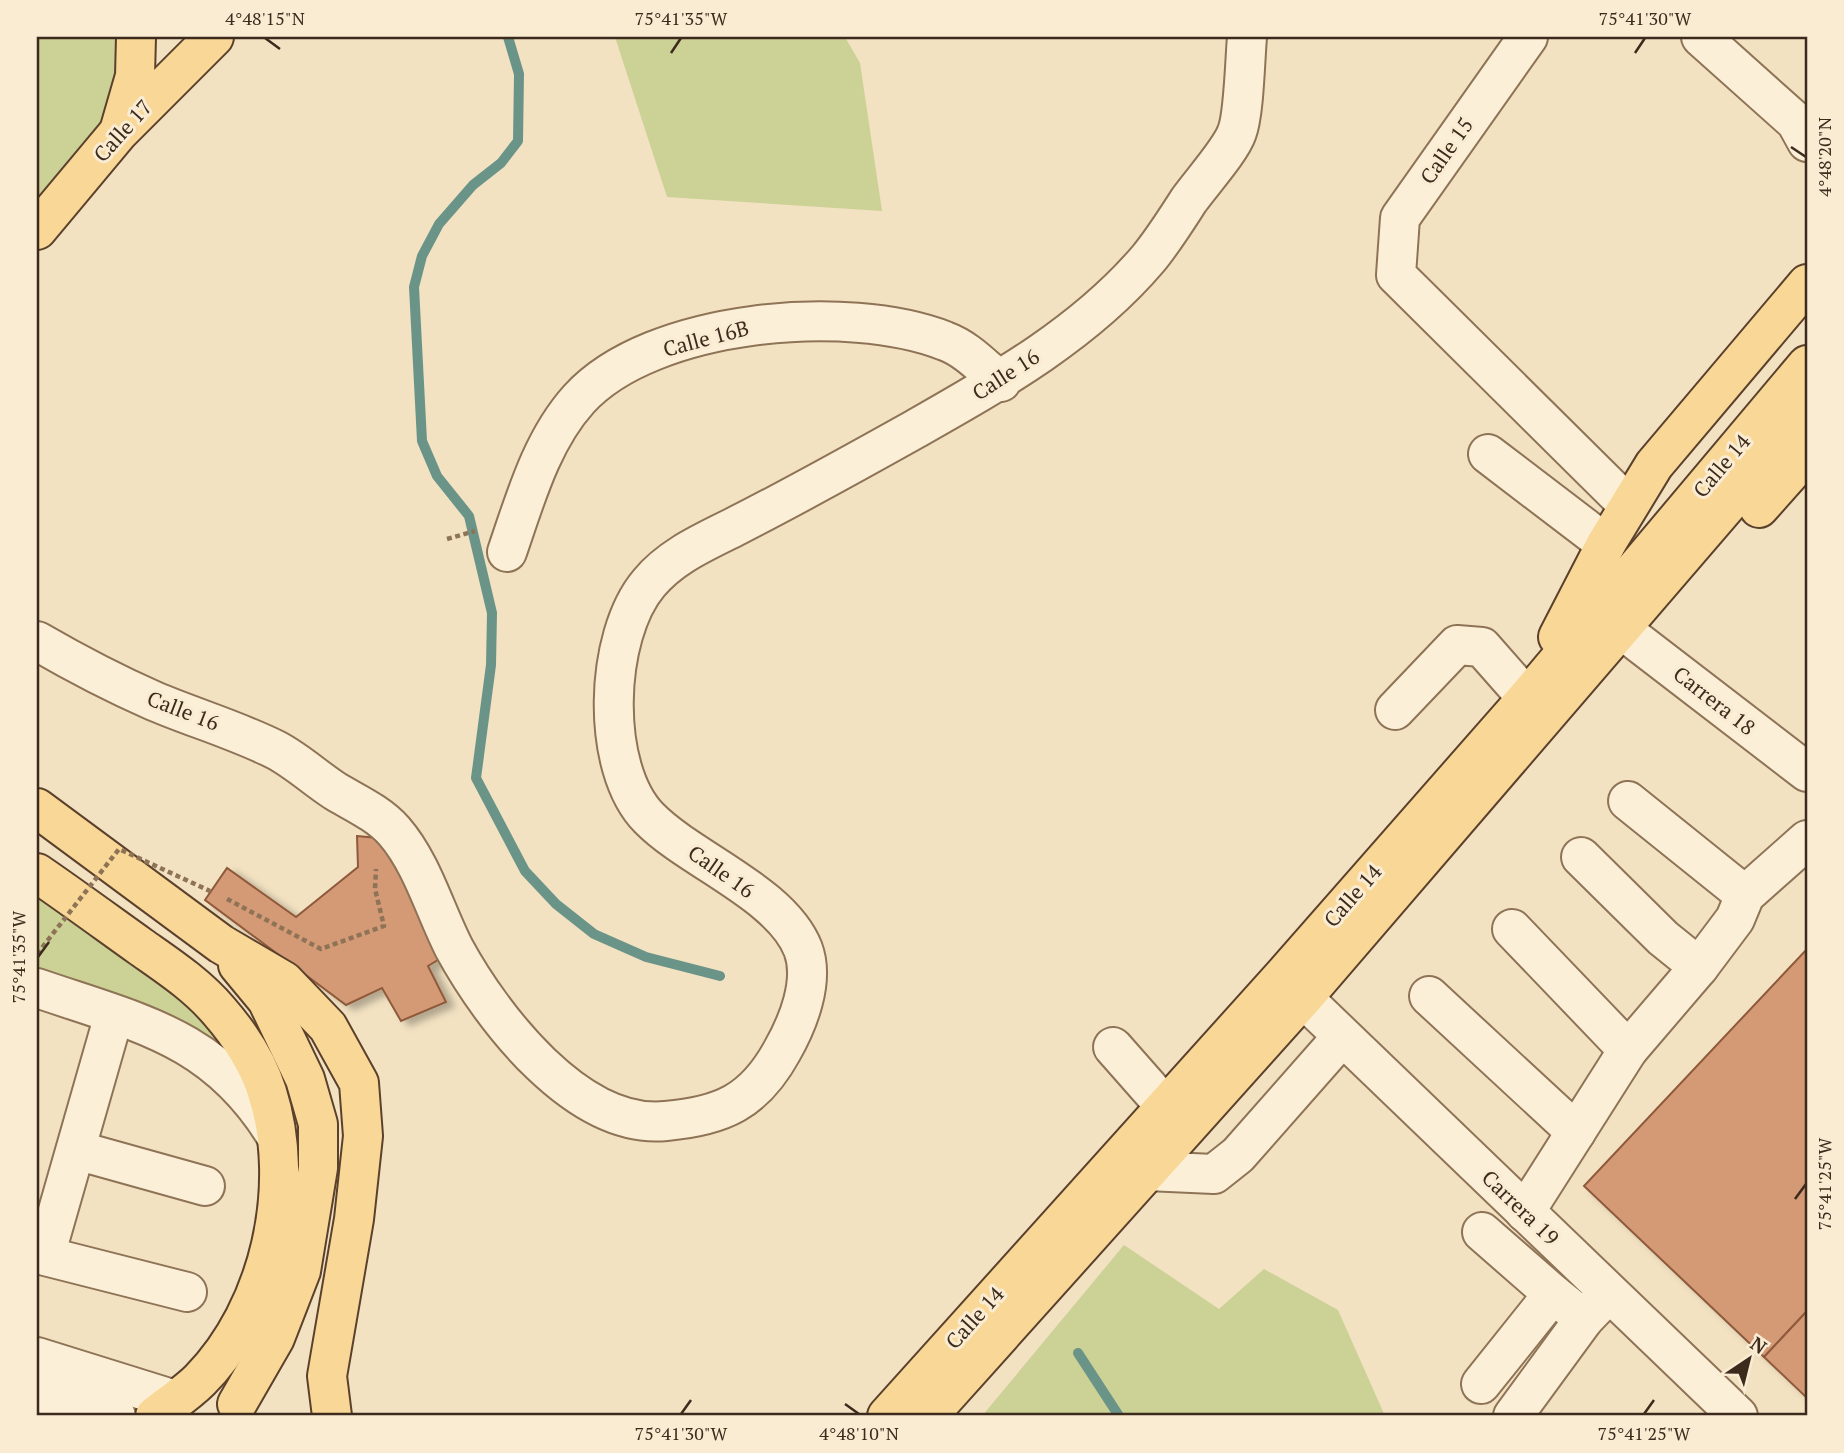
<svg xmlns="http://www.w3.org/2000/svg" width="1844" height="1453" font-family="'PT Serif',serif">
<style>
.green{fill:#ccd195}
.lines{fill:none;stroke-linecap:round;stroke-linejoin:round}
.stream{stroke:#6b9488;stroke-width:10}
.building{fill:#d49975;stroke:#8f5a3b;stroke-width:2;filter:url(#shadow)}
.minor-casing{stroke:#8e7357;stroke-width:42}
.major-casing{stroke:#5b412c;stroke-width:42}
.path{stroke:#8e7357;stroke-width:4.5;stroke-dasharray:5 3.5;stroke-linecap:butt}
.minor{stroke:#fcefd7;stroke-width:38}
.major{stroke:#f8d797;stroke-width:38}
.path-bridge{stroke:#8e7357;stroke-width:4.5;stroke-dasharray:5 3.5;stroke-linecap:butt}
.ticks{fill:none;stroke:#3c2b1d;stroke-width:2.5}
.labels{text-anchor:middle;stroke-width:6;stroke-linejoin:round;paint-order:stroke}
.street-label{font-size:21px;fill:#3c2b1d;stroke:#f9ecd3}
.neatline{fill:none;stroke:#3c2b1d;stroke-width:2.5}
.ticks-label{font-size:18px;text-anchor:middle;fill:#3c2b1d}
</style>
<defs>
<filter id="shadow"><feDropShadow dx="8" dy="4.5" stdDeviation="3.5" flood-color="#0004"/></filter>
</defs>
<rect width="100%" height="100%" fill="#f2e2c2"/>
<g class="green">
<polygon points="37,37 136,37 118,133 37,206"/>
<polygon points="615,37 845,37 860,63 882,211 667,197"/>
<polygon points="37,873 218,1009 238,1085 37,988"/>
<polygon points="1124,1245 1219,1309 1264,1269 1338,1310 1385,1416 982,1416"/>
</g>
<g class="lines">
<g class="stream">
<polyline points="508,37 519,74 518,141 501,163 473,185 439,224 422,256 414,287 422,441 437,476 469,516 492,613 491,665 476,778 525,871 556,904 594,934 646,957 720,976"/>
<polyline points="1078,1353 1119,1416"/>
</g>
</g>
<g class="building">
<polygon points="357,836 378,838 410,872 446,955 428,966 446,1002 401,1021 382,988 346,1005 205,900 227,868 296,917 358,867"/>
<polygon points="1807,949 1807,1311 1764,1357 1584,1186"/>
<polygon points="1807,1311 1807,1398 1764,1357"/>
</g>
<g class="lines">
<defs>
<g id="minor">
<polyline points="1528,37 1400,218 1396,275 1628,505"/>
<polyline points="1701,37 1796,122 1807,142"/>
<polyline points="1488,454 1606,544"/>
<path d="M507 552C525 500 541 441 579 399 652 319 849 303 945 341 967 349 983 367 1001 382"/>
<polyline points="1621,629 1807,772"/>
<path d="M37 641C75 663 113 683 154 701 194 718 236 730 276 750 297 761 315 778 335 791 355 803 378 813 394 831 422 863 435 911 454 948 492 1018 578 1130 666 1121 722 1116 754 1102 782 1051 798 1023 815 981 803 949 781 893 690 860 649 818 600 768 604 636 649 583 672 555 707 541 738 525 799 494 858 461 917 428 1000 381 1085 333 1148 259 1163 241 1176 220 1189 200 1201 183 1231 150 1237 132 1244 114 1245 59 1247 37"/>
<polyline points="1395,710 1457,645 1482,647 1527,698"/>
<polyline points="1628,801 1745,895"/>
<polyline points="1581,857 1663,938 1699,967"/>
<polyline points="1512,929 1628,1050"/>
<path d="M37 988C139 1023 216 1037 276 1136"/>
<polyline points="1429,996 1576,1132"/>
<polyline points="1303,998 1738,1416"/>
<polyline points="114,1015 45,1256 187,1292"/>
<polyline points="1113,1047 1165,1106"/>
<polyline points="76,1150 205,1186"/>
<polyline points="1147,1171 1214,1174 1238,1155 1342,1037"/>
<polyline points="1525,1212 1628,1050 1699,967 1735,919 1745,895 1807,840"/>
<polyline points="1482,1232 1553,1294"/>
<polyline points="37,1357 175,1400"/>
<polyline points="1481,1384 1553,1294 1584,1319"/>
<polyline points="37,1392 116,1416"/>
<polyline points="1513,1416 1584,1319 1609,1293"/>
</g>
<g id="major">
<polyline points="120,128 135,76 136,37"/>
<polyline points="37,230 118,133 214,37"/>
<polyline points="1759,508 1807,454"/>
<polyline points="1558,637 1606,544 1654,465 1807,284"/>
<polyline points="37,808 221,944 284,981 328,1027 359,1083 363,1136 354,1219 327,1376 332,1416"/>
<path d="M37 873C72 897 106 922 141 947 168 966 197 985 219 1011 239 1034 258 1063 267 1092 297 1186 270 1309 200 1380 187 1393 170 1404 155 1416"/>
<polyline points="237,1404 275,1338 301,1271 318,1168 318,1124 305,1079 267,1000 238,965"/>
<polyline points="887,1416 1283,976 1527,698 1807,365"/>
<polyline points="928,1416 1303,998 1807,412"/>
</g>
</defs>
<use href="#minor" class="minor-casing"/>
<use href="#major" class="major-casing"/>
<g class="path">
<polyline points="447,539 475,531"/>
<polyline points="227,899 321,949 384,926 375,889 376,869"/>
</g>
<use href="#minor" class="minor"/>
<use href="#major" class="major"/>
<polyline class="path-bridge" points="37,954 119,849 210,891"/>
</g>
<path class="ticks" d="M265 38 280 49M671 53 681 38M1635 53 1645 38M1791 147 1806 157M38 957 49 942M1795 1199 1806 1184M845 1404 859 1414M681 1414 691 1400M1644 1414 1654 1400"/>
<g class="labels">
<g class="street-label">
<text transform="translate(123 131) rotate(-48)" y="7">Calle 17</text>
<text transform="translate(1447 151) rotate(-55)" y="7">Calle 15</text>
<text transform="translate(706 339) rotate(-15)" y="7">Calle 16B</text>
<text transform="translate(1006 375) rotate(-33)" y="7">Calle 16</text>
<text transform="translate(1722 466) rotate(-50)" y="7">Calle 14</text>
<text transform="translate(1714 701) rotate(38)" y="7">Carrera 18</text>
<text transform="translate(183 711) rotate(21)" y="7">Calle 16</text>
<text transform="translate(721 872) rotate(35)" y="7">Calle 16</text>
<text transform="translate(1353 896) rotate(-49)" y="7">Calle 14</text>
<text transform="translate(1520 1208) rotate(44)" y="7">Carrera 19</text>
<text transform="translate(975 1318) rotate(-48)" y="7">Calle 14</text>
</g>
</g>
<rect width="1844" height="1453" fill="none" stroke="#f9ecd3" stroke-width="77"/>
<g transform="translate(1749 1359) rotate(35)" stroke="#f9ecd3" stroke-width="5" paint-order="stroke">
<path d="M0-5L12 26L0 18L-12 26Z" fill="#3c2b1d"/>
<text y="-10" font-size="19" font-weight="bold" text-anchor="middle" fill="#3c2b1d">N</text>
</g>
<rect x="38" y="38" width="1768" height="1376" class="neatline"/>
<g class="ticks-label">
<text x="265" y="25">4°48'15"N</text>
<text x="681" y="25">75°41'35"W</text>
<text x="1645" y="25">75°41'30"W</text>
<text transform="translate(1825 157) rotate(-90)" y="6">4°48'20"N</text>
<text transform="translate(19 957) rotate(-90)" y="6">75°41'35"W</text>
<text transform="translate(1825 1184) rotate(-90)" y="6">75°41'25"W</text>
<text x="681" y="1440">75°41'30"W</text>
<text x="859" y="1440">4°48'10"N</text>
<text x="1644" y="1440">75°41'25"W</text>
</g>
</svg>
